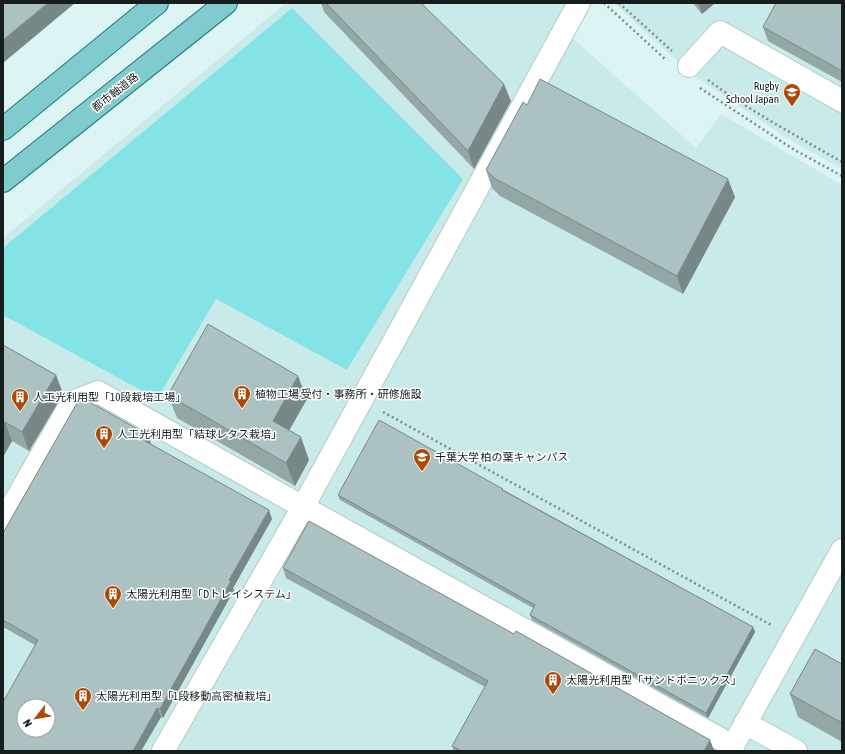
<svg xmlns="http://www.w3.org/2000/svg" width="845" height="754" font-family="'Asap Condensed','Noto Sans JP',sans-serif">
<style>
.built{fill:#c8eae9;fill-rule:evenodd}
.green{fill:#84e4e5}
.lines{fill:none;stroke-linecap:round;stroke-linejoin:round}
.minor-casing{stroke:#b3caca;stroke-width:24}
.major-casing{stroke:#237879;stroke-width:24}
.path{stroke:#7c8c8c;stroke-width:2.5;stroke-dasharray:2 3;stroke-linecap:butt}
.minor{stroke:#fff;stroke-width:22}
.major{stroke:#7fcbcd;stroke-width:22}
.wall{fill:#94a7a7}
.shaded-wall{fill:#788888}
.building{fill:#acc2c2;stroke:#788888;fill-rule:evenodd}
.labels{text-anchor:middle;stroke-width:3;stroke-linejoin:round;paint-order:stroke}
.poi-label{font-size:11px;fill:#151d1d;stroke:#fff;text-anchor:start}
.street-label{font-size:11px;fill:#151d1d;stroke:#fff}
</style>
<rect width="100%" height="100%" fill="#ddf4f4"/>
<g class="built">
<path d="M286 3H573L561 28 696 148 721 114 842 185V751H3V238ZM24 706H48V730H24Z"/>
<polygon points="614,3 842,3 842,169 790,140 692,75"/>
</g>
<polygon class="green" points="292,8 463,179 347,370 216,299 157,399 3,315 3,248"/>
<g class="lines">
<defs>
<g id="minor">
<polyline points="689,66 720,32 842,101"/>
<polyline points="3,522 72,402 98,392 303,507 733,746"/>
<polyline points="745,723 796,751"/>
<polyline points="163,751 303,507 579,3"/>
<polyline points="730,751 842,550"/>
</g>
<g id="major">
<polyline points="3,129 157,3"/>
<polyline points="3,181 226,3"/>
</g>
</defs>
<use href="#minor" class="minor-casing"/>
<use href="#major" class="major-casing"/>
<g class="path">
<polyline points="604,3 665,59"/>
<polyline points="619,3 672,51"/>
<path d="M708 80C750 111 797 136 842 162"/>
<polyline points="700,88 793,149 842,176"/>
<polyline points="383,412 773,626"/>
</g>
<use href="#minor" class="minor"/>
<use href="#major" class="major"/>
</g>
<g class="wall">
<polygon points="321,3 421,3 511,101 474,169 324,12"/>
<polygon points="693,3 715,3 702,14"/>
<polygon points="842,3 842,82 768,41 763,27"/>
<polygon points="527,105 735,197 683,294 500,196 492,188 486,170"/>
<polygon points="3,345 56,375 63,394 29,451 12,441 3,457"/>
<polygon points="168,395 307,399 289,431 309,460 295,486 177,418"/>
<polygon points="151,444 272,519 233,588 234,590 163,718 161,717 141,751 3,751 35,645 3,627 3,533"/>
<polygon points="504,490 753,627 755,632 708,718 532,620 530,615 533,608 340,500 338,495"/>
<polygon points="283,568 714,750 713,751 454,751 452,746 485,687 286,578"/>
<polygon points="842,664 842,742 798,717 790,694"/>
</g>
<g class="shaded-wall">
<polygon points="48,3 75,3 3,63 3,40"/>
<polygon points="698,3 715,3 702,14"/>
<polygon points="504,84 511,101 474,169 468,151"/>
<polygon points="728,179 735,197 683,294 677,276"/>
<polygon points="56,375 63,394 29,451 22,432"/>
<polygon points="298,376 307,399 281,444 273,421"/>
<polygon points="5,422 12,441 3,457 3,426"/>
<polygon points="148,435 151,444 145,441"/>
<polygon points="301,437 309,460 295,486 286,463"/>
<polygon points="269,510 272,519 233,588 234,590 163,718 160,709 229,580"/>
<polygon points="753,627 755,632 708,718 706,713"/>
<polygon points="157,708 161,717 141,751 133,751"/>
<polygon points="710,740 714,750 713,751 704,751"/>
</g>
<g class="building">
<polygon points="3,3 48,3 3,40"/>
<polygon points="326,3 421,3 504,84 468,151"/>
<polygon points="776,3 842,3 842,71 763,27"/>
<polygon points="540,79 728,179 677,276 494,178 486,170 523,102 527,105"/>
<polygon points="208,324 298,376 273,421 301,437 286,463 168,395"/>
<polygon points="3,345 56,375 22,432 5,422 3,426"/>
<path d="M86 400 148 435 145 441 269 510 229 580 231 581 160 709 157 708 133 751H3V702L38 640 3 620V533L77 403ZM24 706H48V730H24Z"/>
<polygon points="379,420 503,489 502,490 753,627 706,713 530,615 535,605 338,495"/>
<polygon points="309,521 514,634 516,631 710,740 704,751 462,751 452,746 488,681 283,568"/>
<polygon points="815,649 842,664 842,723 790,694"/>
</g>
<defs>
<symbol id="school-pin" viewBox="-11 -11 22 30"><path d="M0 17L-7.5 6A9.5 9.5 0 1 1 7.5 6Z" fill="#ab4907" stroke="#fff"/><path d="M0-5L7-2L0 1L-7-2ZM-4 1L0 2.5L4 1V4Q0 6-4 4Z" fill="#fff"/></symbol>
<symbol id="building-pin" viewBox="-11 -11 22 30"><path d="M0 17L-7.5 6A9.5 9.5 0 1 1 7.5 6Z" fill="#ab4907" stroke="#fff"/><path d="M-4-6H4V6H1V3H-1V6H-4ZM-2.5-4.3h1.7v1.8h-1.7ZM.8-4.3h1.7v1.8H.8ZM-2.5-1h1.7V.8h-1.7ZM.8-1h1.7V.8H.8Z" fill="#fff"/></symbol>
<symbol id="university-pin" viewBox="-11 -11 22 30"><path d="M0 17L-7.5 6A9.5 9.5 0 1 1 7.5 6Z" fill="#ab4907" stroke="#fff"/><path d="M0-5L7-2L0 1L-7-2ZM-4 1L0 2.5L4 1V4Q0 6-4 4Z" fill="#fff"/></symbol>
</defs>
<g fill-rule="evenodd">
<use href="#school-pin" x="782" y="82" width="20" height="27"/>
<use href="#building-pin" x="232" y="384" width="20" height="27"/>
<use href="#building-pin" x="10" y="387" width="20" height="27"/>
<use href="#building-pin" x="94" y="424" width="20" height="27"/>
<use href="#university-pin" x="412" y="447" width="20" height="27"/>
<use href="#building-pin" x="103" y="584" width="20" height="27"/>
<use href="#building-pin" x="543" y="670" width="20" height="27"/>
<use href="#building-pin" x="73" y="686" width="20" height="27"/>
</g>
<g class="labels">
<g class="poi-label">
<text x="779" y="90" text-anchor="end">Rugby<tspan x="779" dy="13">School Japan</tspan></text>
<text x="255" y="398">植物工場 受付・事務所・研修施設</text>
<text x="33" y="401">人工光利用型「10段栽培工場」</text>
<text x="117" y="438">人工光利用型「結球レタス栽培」</text>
<text x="435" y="461">千葉大学 柏の葉キャンパス</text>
<text x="126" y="598">太陽光利用型「Dトレイシステム」</text>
<text x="566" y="684">太陽光利用型「サンドボニックス」</text>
<text x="96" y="700">太陽光利用型「1段移動高密植栽培」</text>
</g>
<g class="street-label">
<text transform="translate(115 92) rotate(-38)" y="4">都市軸道路</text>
</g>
</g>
<rect width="845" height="754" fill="none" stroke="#151d1d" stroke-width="8"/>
<g transform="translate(36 718) rotate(239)"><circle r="19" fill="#ffffff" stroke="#a1a5a5"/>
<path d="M0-3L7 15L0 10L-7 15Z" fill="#ab4907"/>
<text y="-6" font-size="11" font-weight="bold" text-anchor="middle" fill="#151d1d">N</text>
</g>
</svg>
